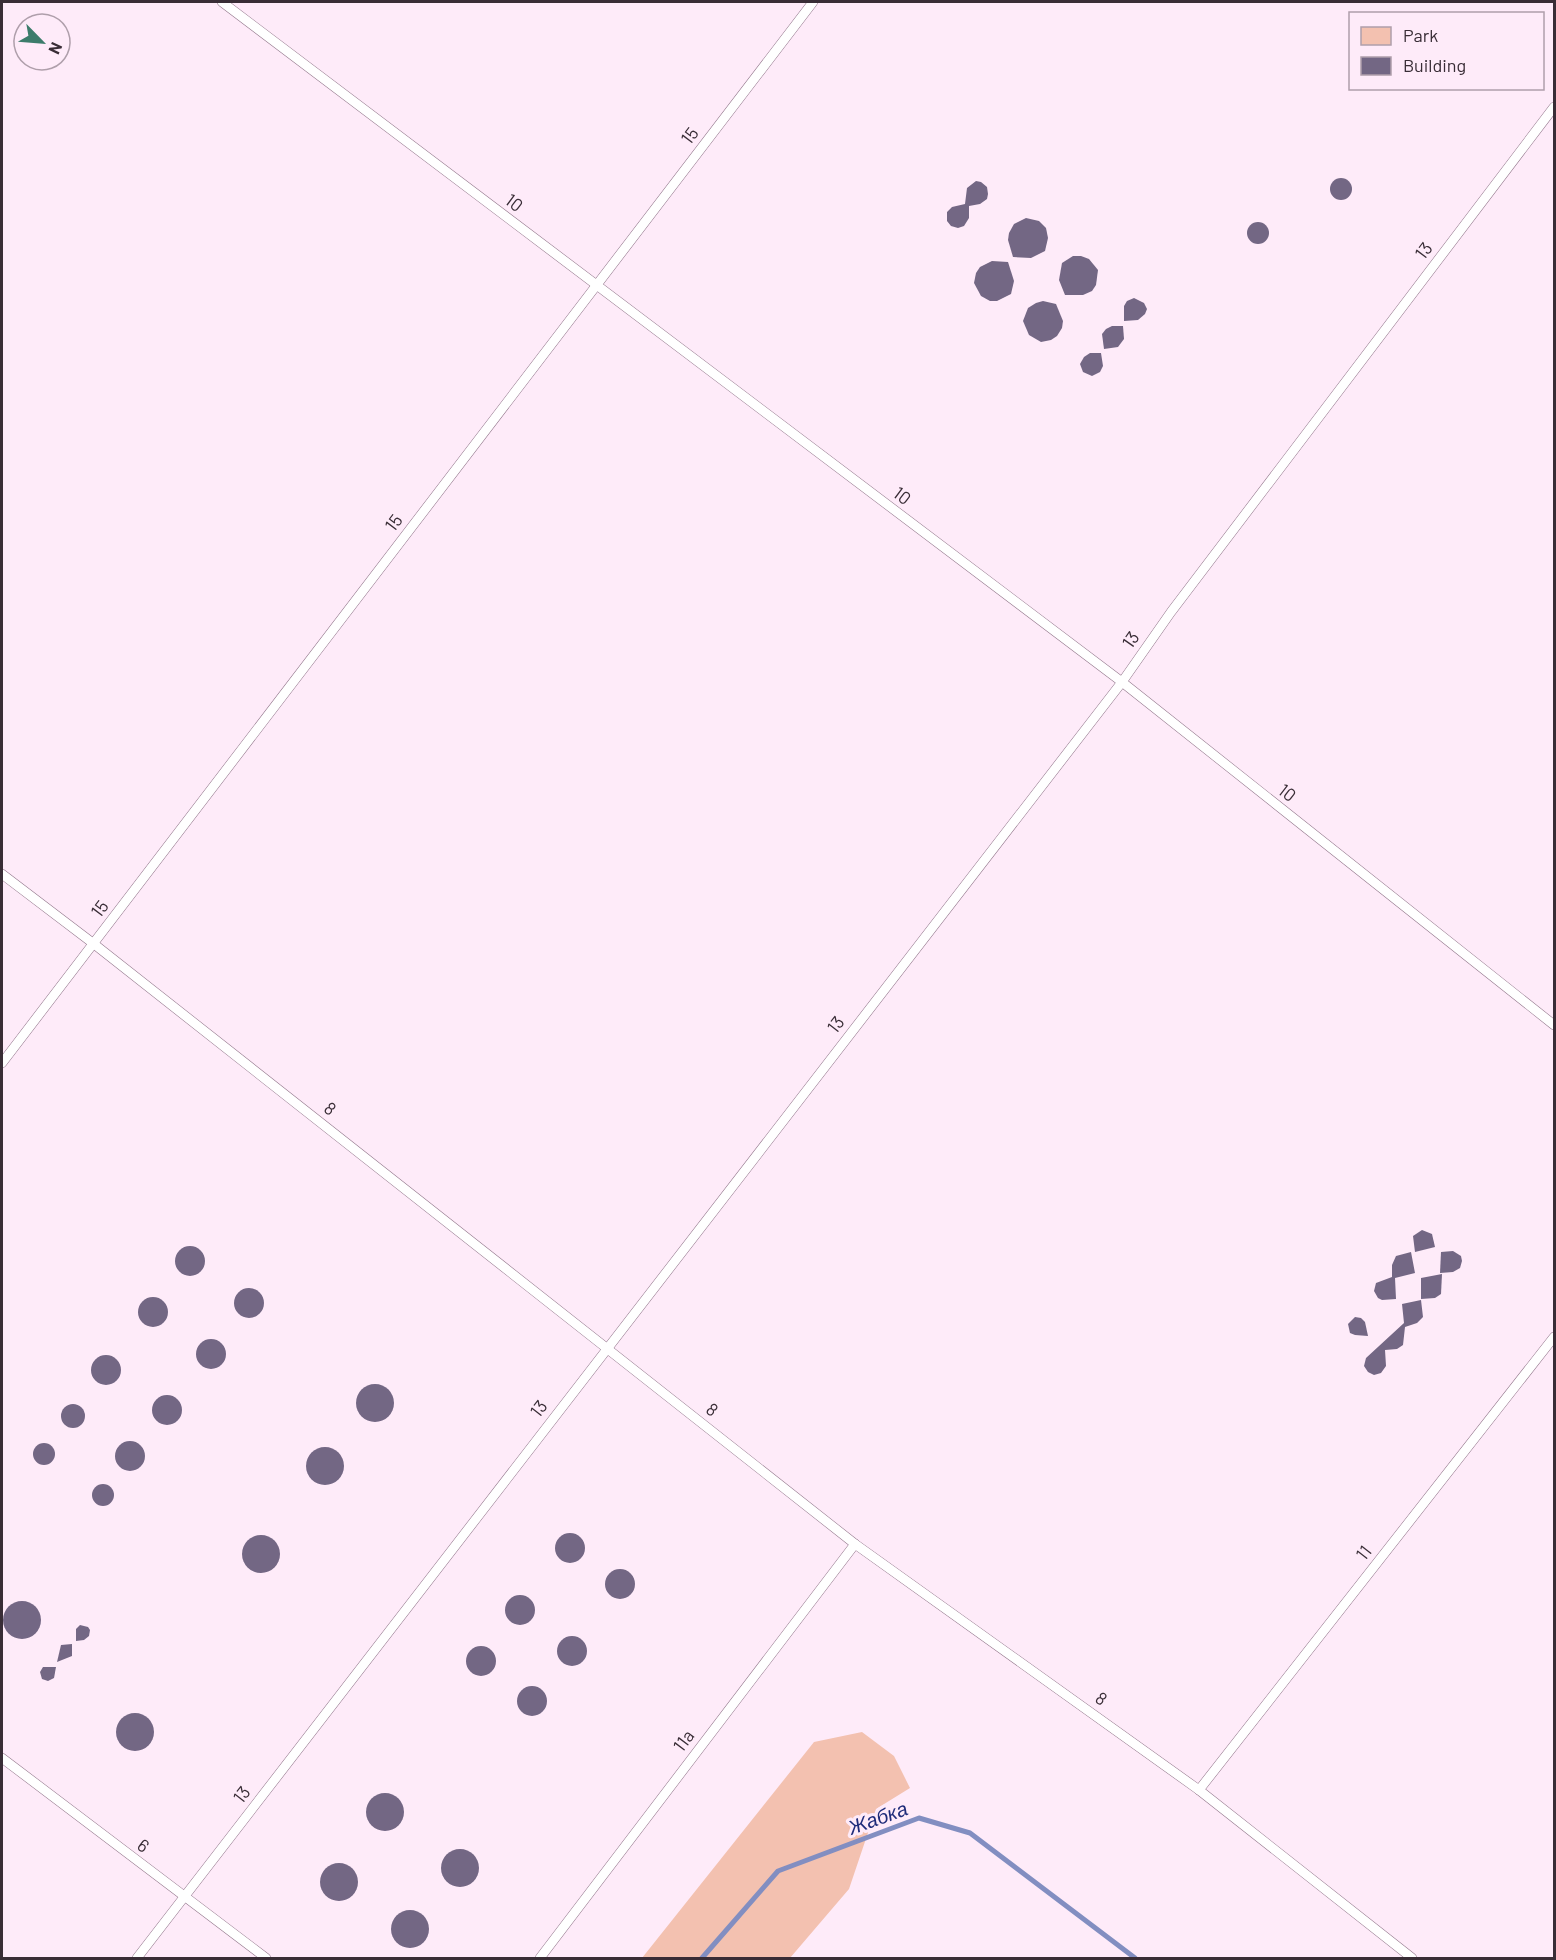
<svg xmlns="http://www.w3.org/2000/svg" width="1556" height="1960" font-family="Barlow,sans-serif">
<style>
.green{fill:#f3c1b0}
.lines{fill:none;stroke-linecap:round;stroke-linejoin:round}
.stream{stroke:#828ec1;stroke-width:5}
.building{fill:#736784}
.service-casing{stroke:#91758a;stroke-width:10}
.service{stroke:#fff;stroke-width:9}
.labels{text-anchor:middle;stroke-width:6;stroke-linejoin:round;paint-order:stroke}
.street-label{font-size:18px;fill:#392d36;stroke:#feebf9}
.water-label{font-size:20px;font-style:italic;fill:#1f2c7a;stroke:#feebf9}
</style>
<rect width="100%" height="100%" fill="#feebf9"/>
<polygon class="green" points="862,1732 894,1756 910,1788 876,1809 849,1889 790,1958 642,1958 814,1742"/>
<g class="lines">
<polyline class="stream" points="702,1958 778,1871 919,1818 970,1833 1135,1958"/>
</g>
<g class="building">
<circle cx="1341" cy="189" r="11"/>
<polygon points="976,181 981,182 987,187 988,194 987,199 980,204 969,206 969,218 964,226 958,228 951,226 947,221 947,212 952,207 965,204 967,188"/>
<polygon points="1026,218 1039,221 1046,228 1048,238 1045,251 1031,258 1013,257 1008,240 1009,233 1014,224"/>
<circle cx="1258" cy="233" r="11"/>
<polygon points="1073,256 1081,256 1089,259 1098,270 1096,285 1092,291 1083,295 1065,295 1059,280 1062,263"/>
<polygon points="992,261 1008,262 1014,281 1011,294 997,301 990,301 981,296 974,283 976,273 980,267"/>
<polygon points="1134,298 1144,303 1147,309 1145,314 1138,320 1124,321 1124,306 1127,301"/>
<polygon points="1043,301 1056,304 1063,321 1062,328 1057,336 1051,340 1041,342 1029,335 1023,321 1028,308 1036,303"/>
<polygon points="1112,326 1123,326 1124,339 1118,347 1104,349 1102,334 1106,329"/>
<polygon points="1101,353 1103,366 1100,372 1092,376 1083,372 1080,364 1084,357 1090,353"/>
<polygon points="1422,1230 1432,1234 1435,1247 1415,1252 1413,1236"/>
<circle cx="190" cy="1261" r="15"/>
<polygon points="1453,1251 1461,1256 1462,1261 1460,1268 1453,1272 1440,1273 1441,1252"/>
<polygon points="1411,1252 1415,1273 1395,1278 1396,1299 1382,1300 1378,1298 1374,1291 1376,1283 1392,1277 1392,1265 1396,1256"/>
<polygon points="1442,1274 1441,1294 1435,1298 1421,1299 1421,1278"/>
<circle cx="249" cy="1303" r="15"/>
<circle cx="153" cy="1312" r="15"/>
<polygon points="1421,1300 1423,1317 1417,1323 1405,1327 1403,1345 1397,1349 1385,1350 1386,1366 1381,1373 1374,1375 1368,1372 1364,1366 1366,1358 1404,1323 1402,1304"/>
<polygon points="1355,1317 1361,1318 1365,1322 1368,1336 1355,1335 1350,1333 1348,1324"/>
<circle cx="211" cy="1354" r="15"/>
<circle cx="106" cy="1370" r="15"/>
<circle cx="375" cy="1403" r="19"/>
<circle cx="167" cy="1410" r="15"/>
<circle cx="73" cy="1416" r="12"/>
<circle cx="130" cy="1456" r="15"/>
<circle cx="44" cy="1454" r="11"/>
<circle cx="325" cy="1466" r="19"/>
<circle cx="103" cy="1495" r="11"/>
<circle cx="570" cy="1548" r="15"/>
<circle cx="261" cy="1554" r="19"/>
<circle cx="620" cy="1584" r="15"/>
<circle cx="520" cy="1610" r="15"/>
<circle cx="22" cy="1620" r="19"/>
<polygon points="80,1625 88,1627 90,1630 89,1636 84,1640 76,1641 76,1629"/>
<circle cx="572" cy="1651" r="15"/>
<polygon points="72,1644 72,1656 57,1662 61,1645"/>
<circle cx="481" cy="1661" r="15"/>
<polygon points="43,1667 56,1667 54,1678 48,1681 42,1679 40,1672"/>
<circle cx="532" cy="1701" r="15"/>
<circle cx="135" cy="1732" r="19"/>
<circle cx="385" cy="1812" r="19"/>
<circle cx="460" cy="1868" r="19"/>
<circle cx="339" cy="1882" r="19"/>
<circle cx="410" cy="1929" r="19"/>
</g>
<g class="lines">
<defs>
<g id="service">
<polyline points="222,2 1122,682 1554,1025"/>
<polyline points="2,874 94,944 855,1544 1199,1790 1412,1958"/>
<polyline points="2,1063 813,2"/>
<polyline points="2,1758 266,1958"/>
<polyline points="1199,1790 1554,1337"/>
<polyline points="137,1958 1122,682 1171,612 1554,107"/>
<polyline points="540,1958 855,1544"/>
</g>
</defs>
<use href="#service" class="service-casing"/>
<use href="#service" class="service"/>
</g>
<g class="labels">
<g class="street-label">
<text transform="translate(690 136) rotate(-53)" y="6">15</text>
<text transform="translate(514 203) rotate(37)" y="6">10</text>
<text transform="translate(1424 251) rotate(-53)" y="6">13</text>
<text transform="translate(902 496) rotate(37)" y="6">10</text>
<text transform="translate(394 523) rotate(-53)" y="6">15</text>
<text transform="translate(1131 640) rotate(-55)" y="6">13</text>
<text transform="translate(1287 793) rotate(38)" y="6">10</text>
<text transform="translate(100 909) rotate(-53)" y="6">15</text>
<text transform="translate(836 1025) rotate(-52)" y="6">13</text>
<text transform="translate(330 1109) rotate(38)" y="6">8</text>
<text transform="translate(539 1409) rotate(-52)" y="6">13</text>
<text transform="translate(712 1410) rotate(38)" y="6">8</text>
<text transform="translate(1364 1553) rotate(-52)" y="6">11</text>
<text transform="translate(1101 1699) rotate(36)" y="6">8</text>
<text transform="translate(684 1741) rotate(-53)" y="6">11a</text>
<text transform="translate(242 1795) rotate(-52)" y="6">13</text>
<text transform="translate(143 1846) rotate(37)" y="6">6</text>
</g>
<g class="water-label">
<text transform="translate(878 1818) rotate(-20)" y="7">Жабка</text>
</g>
</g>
<rect width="1556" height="1960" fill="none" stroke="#392d36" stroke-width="6"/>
<rect x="1349" y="12" width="195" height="78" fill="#feebf9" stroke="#af9fab" stroke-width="1.5"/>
<rect x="1361" y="27" width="30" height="18" fill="#f3c1b0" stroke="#af9fab" stroke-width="1.5"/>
<text x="1403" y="42" font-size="18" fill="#392d36">Park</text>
<rect x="1361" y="57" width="30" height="18" fill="#736784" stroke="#af9fab" stroke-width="1.5"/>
<text x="1403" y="72" font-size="18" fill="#392d36">Building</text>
<g transform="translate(42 42) rotate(115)"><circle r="28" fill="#feebf9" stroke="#af9fab" stroke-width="1.5"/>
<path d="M0-4.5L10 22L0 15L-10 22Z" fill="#3c7c6b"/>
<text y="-9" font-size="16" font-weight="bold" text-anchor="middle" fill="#392d36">N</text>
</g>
</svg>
